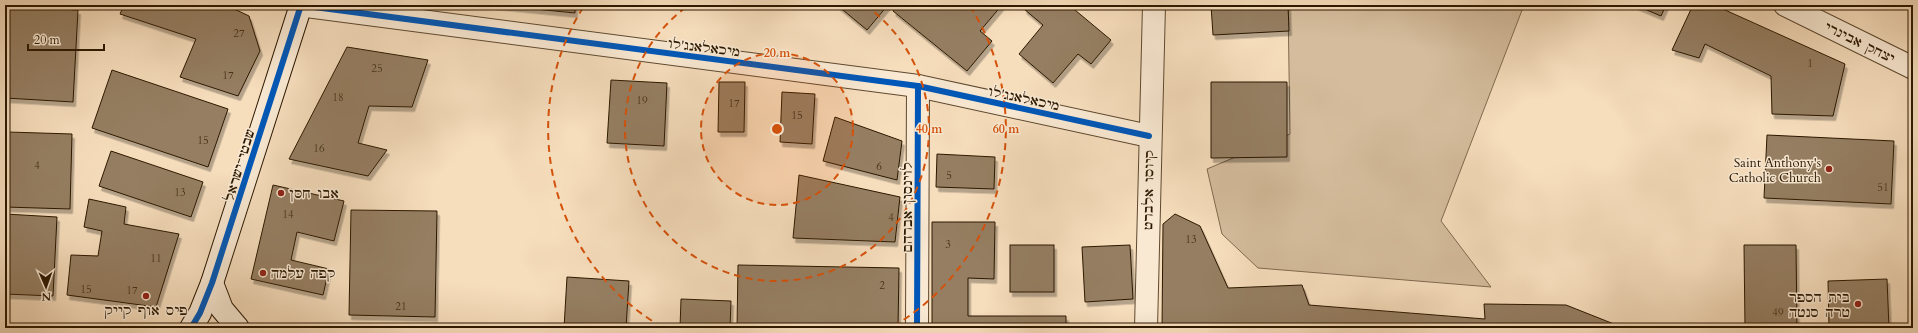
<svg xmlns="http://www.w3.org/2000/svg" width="1918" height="333" font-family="Cardo,'Frank Ruhl Libre',serif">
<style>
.green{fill:#d4bc9c;stroke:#806a4e}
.building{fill:#957e62;stroke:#2c1800;filter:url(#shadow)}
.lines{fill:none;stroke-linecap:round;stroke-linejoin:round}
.street-casing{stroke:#5e492f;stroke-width:24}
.secondary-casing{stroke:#2c1800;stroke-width:24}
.street{stroke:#f9e9d3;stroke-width:22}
.secondary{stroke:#f9e9d3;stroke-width:22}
.cycleway-casing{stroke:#f9e9d3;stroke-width:8}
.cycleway{stroke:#0057b8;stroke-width:6}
.ring{fill:none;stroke:#d5520b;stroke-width:2;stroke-dasharray:7 5}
.poi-dot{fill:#8f2418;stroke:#f9e9d3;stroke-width:1.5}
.labels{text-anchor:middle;stroke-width:3;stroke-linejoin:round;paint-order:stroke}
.number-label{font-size:11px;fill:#463218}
.street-label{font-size:13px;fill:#2c1800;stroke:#f9e9d3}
.poi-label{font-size:13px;fill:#2c1800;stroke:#f9e9d3;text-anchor:end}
.centre{fill:#d5520b;stroke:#f9e9d3;stroke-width:2}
.ring-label{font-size:12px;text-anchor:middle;font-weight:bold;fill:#d5520b;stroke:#f9e9d3;stroke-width:3;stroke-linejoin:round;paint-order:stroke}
</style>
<defs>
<filter id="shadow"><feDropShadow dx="2.5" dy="4.5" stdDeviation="0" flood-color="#0004"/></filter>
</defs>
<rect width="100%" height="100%" fill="#f6ddbc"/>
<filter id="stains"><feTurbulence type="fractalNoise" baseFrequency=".005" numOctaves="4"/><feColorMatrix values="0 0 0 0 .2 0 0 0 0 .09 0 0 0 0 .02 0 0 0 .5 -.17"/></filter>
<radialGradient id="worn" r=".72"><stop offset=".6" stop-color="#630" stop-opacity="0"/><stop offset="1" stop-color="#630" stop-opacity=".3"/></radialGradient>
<polygon class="green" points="1288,5 1524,5 1441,221 1491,287 1258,268 1222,234 1207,169 1290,134"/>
<g class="building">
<polygon points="124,5 226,5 249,16 260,51 238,96 180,77 196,39 120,14"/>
<polygon points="494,5 575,5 575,13"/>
<polygon points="837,5 888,5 867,30"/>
<polygon points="898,5 1002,5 980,31 992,41 967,71 893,11"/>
<polygon points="1027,5 1069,5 1111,40 1091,64 1078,54 1053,83 1019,54 1043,25 1024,9"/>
<polygon points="1211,5 1288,5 1289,31 1213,35"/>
<polygon points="1635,5 1666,5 1661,16"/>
<polygon points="1693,5 1714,5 1845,64 1833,116 1772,114 1771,76 1705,44 1699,58 1672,50"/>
<polygon points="5,6 78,10 73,102 5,98"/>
<polygon points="347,47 428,60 412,107 369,106 358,143 387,150 368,176 289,159"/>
<polygon points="112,70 228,109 208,167 92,128"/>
<polygon points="611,80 667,83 664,146 607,143"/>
<polygon points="719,82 745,82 744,132 718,132"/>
<polygon points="1211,82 1287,82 1287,157 1211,158"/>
<polygon points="782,92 815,94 812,144 780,142"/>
<polygon points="835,117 902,141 897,180 823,161"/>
<polygon points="8,132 72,134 70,209 5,207"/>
<polygon points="1767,135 1894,141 1891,204 1764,198"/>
<polygon points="111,151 203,182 191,217 99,186"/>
<polygon points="937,154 995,157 994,189 936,187"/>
<polygon points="799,175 900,197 895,242 793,238"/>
<polygon points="273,185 344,201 334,241 297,232 291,260 329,269 323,295 251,279"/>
<polygon points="89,199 126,207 124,224 179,234 156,307 67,295 71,255 98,256 102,231 84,227"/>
<polygon points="351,210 437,211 435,317 349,315"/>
<polygon points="5,214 57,217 53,296 5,294"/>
<polygon points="1175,214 1200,226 1228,288 1302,285 1309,305 1485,319 1484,304 1566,305 1624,328 1162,328 1163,224"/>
<polygon points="932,222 995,222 994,279 968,278 968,316 1066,316 1066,328 932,328"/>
<rect x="1010" y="245" width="44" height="47"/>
<polygon points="1130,245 1133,299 1085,302 1082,247"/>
<polygon points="1744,245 1796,245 1797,328 1745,328"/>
<polygon points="738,265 899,268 898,328 737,328"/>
<polygon points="567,277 629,281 626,328 564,328"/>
<polygon points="1887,279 1889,328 1829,328 1828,281"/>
<polygon points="681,299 731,301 730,328 680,328"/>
<polygon points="1087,324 1126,326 1126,328 1087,328"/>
</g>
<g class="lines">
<defs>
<g id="street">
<polyline points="299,5 918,86 1149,136"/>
<polyline points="1785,5 1913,68"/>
<polyline points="917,328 918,86"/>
<polyline points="1146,328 1154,5"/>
</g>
<g id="secondary">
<polyline points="212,283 222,309 238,328"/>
<polyline points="191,328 200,313 212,283 301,5"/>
</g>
</defs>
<use href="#street" class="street-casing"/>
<use href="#secondary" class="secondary-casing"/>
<use href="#street" class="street"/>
<use href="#secondary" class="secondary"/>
<defs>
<g id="cycleway">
<polyline points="299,5 918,86 1149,136"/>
<polyline points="191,328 200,313 212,283 301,5"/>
<polyline points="917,328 918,86"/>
</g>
</defs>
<use href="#cycleway" class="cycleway-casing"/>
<use href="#cycleway" class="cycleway"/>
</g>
<circle cx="777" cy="129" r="76" fill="#d5520b" fill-opacity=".12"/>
<g class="ring">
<circle cx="777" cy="129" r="76"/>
<path d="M865 5A152 152 0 1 1 689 5"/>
<path d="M662 327A229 229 0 0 1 584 6M970 6A229 229 0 0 1 892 327"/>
</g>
<g class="poi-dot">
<circle cx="1829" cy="169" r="4"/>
<circle cx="281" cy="193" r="4"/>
<circle cx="263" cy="273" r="4"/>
<circle cx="146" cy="296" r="4"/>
<circle cx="1858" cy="304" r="4"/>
</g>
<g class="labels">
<g class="number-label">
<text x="239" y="37">27</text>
<text x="1810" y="67">1</text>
<text x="377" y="72">25</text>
<text x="228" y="79">17</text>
<text x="338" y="101">18</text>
<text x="642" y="104">19</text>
<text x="734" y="107">17</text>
<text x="797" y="119">15</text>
<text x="203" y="144">15</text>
<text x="319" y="152">16</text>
<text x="37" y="169">4</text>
<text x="879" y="170">6</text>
<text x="949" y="179">5</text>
<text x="1883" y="191">51</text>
<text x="180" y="196">13</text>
<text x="288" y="218">14</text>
<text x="891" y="221">4</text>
<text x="1191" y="243">13</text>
<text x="948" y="248">3</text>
<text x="156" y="262">11</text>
<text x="882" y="289">2</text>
<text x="86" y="293">15</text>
<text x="132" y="294">17</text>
<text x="401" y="310">21</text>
<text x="1778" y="316">49</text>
</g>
<g class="street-label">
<text transform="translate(1860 42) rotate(26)" y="5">יצחק אבינרי</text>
<text transform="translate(704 47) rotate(7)" y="5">מיכאלאנג'לו</text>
<text transform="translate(1024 98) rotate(12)" y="5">מיכאלאנג'לו</text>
<text transform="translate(239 165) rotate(-73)" y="5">שבטי ישראל</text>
<text transform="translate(1148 190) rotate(-89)" y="5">קיוסו אלברט</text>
<text transform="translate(907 207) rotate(-90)" y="5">לוינסון אברהם</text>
</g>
<g class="poi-label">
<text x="1821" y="167">Saint Anthony's<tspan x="1821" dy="15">Catholic Church</tspan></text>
<text x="289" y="198" text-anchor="start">אבו חסן</text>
<text x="271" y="278" text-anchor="start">קפה עלמה</text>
<text x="1850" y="302">בית הספר<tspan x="1850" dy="15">טרה סנטה</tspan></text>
<text x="146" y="315" text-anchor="middle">פיס אוף קייק</text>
</g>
</g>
<circle cx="777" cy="129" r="6" class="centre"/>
<g class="ring-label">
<text x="777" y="57">20 m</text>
<text x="929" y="133">40 m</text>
<text x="1006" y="133">60 m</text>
</g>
<rect width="1918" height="333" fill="none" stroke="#f6ddbc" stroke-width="20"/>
<rect x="6" y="6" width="1906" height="321" fill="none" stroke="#2c1800" stroke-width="2"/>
<rect x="10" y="10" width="1898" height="313" fill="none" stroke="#2c1800"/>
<g transform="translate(46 287) rotate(178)" stroke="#f9e9d3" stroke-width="3" paint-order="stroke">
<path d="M0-3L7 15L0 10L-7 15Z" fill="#2c1800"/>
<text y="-6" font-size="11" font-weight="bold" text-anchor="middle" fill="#2c1800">N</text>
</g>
<path d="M28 44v6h76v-6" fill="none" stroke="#2c1800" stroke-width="2"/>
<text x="34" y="44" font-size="12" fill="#2c1800" stroke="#f9e9d3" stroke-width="3" paint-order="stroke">20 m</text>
<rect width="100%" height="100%" filter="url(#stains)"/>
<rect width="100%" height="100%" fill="url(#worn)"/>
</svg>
